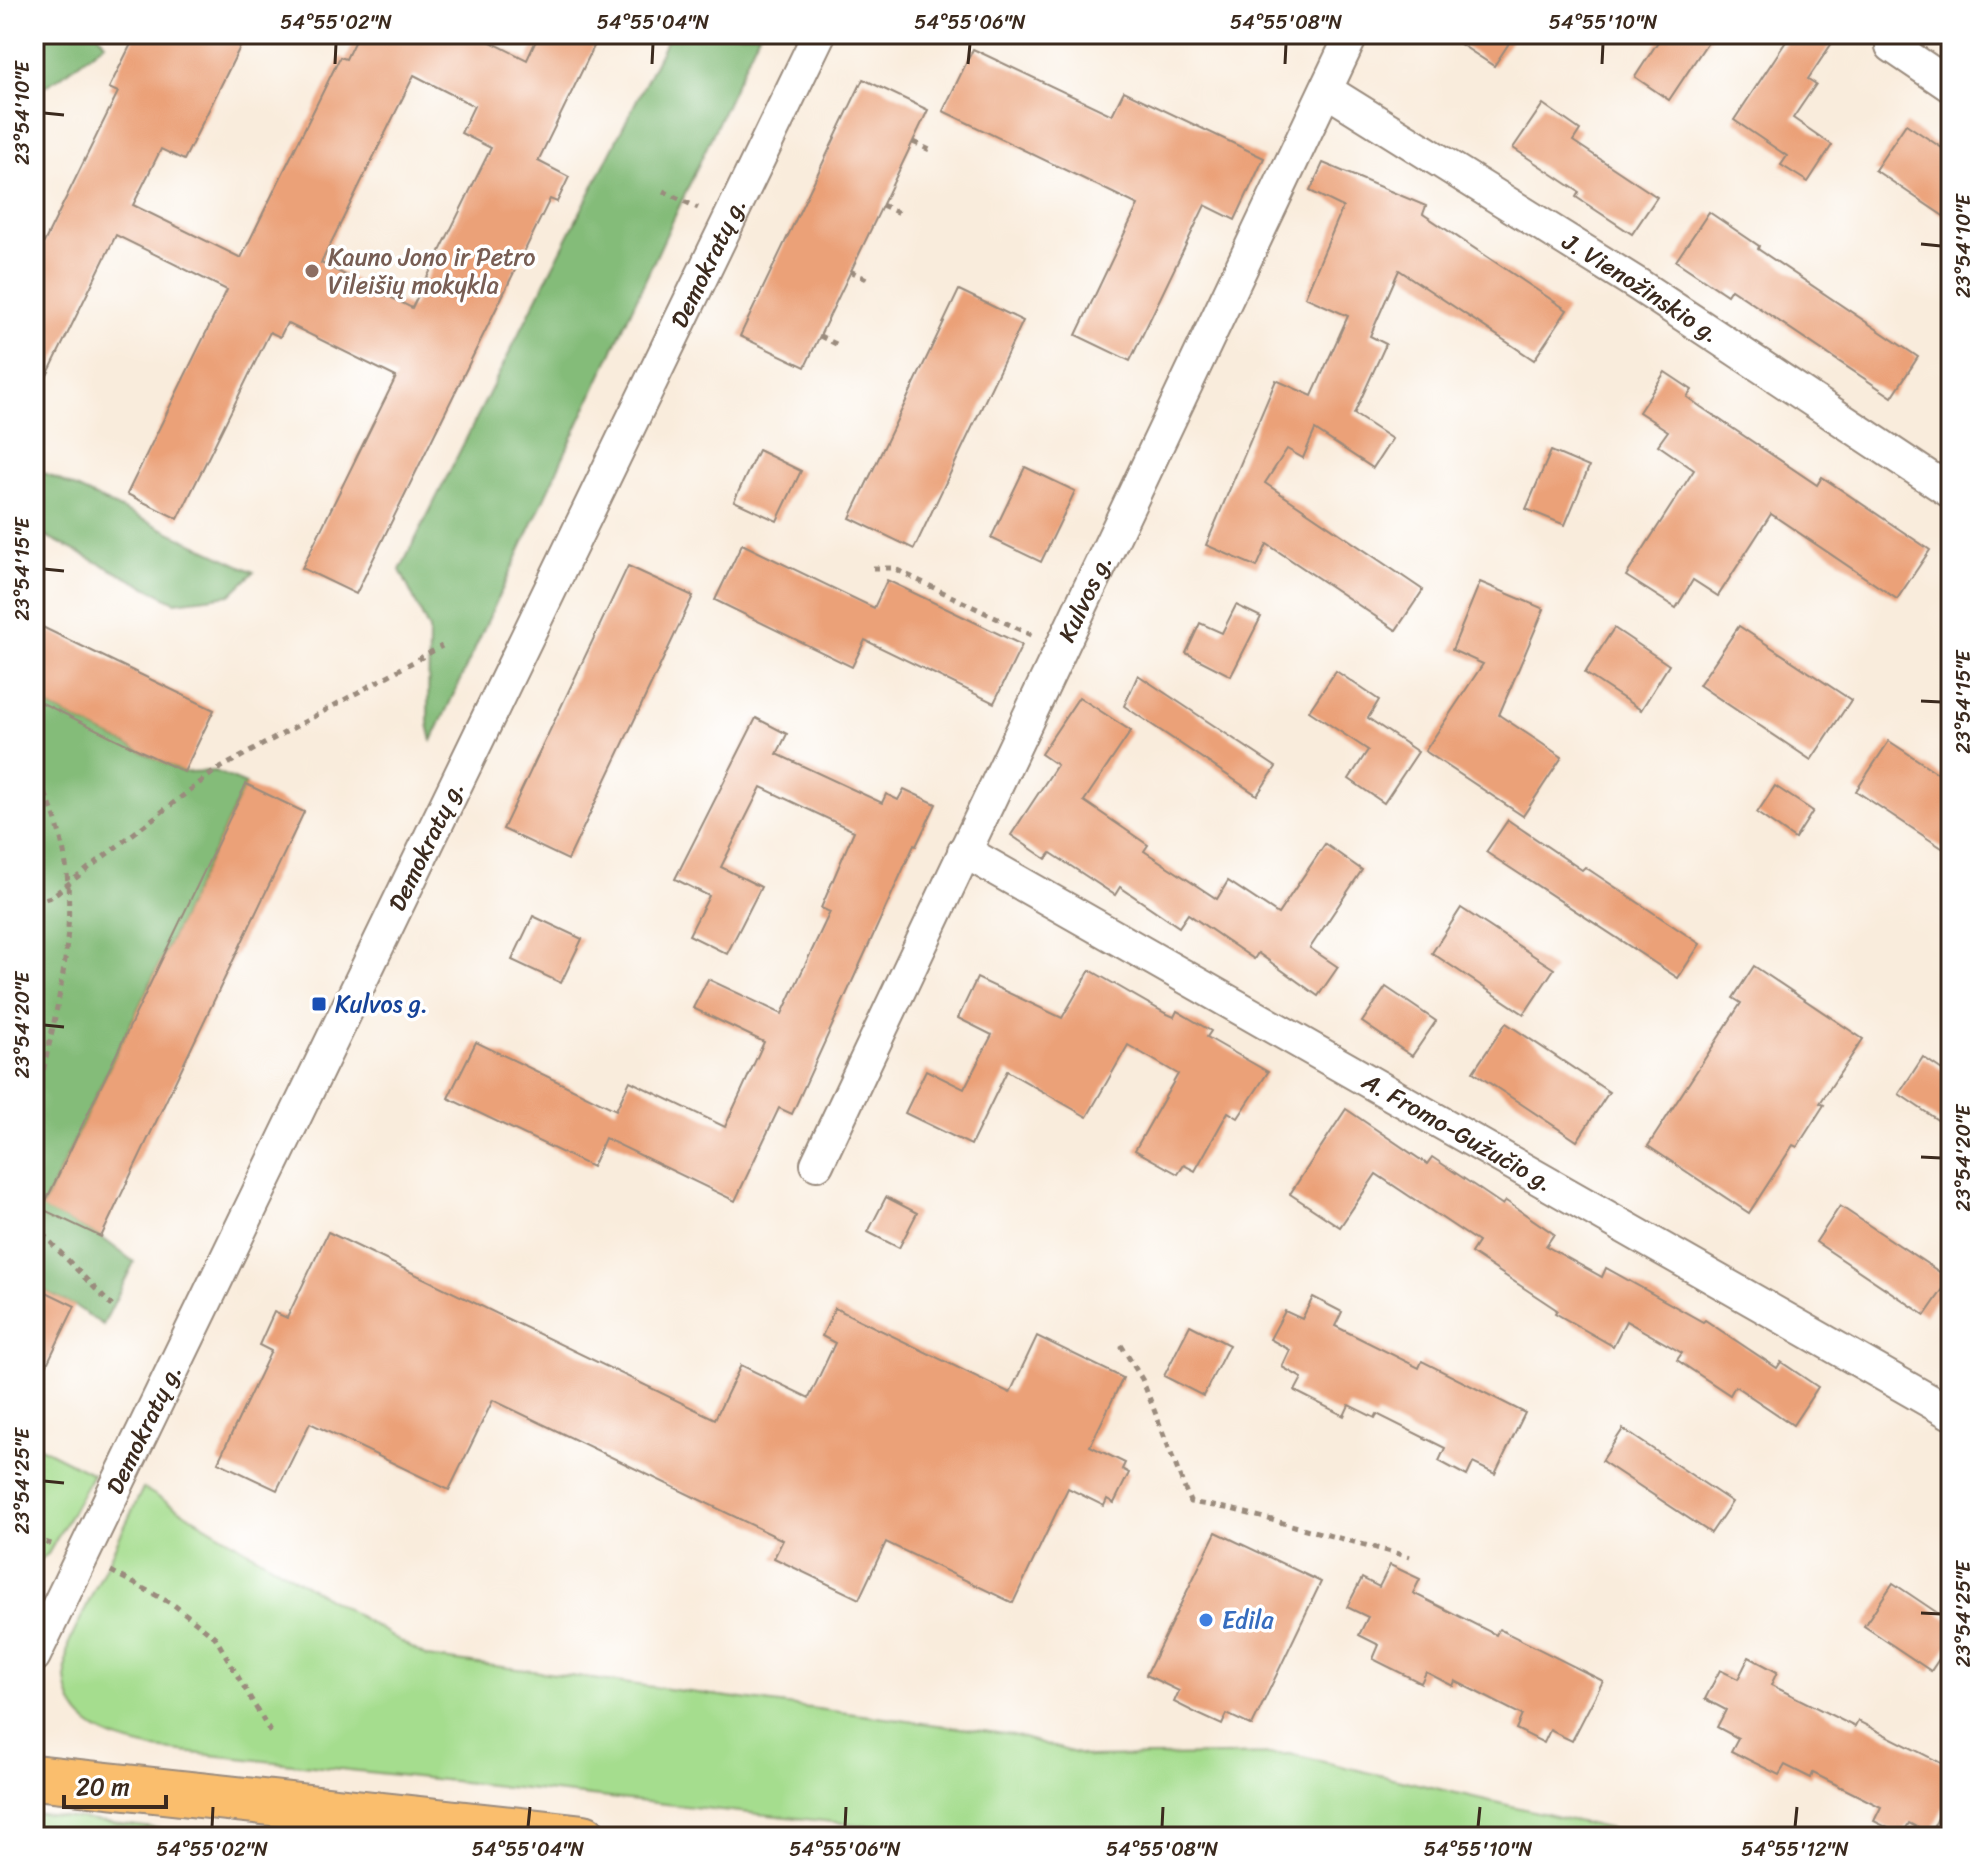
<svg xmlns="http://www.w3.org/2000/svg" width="1985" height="1871" font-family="Sriracha,sans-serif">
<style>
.green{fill:#a5dd8e;stroke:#708456;stroke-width:2}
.forest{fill:#84bc79;stroke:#60734c;stroke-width:2}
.building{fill:#eba178;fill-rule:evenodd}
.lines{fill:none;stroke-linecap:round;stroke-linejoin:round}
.street-casing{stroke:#9a8b7d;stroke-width:36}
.primary-casing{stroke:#9a8b7d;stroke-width:48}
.path{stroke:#9a8b7d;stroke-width:5;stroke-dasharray:6 6;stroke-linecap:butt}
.street{stroke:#fff;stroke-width:32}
.primary{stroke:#fabe6d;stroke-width:44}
.ticks{fill:none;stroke:#3b2a1e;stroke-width:3}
.education-dot{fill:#8d6e63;stroke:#fff;stroke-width:3}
.transit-dot{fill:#1a4fb4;stroke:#fff;stroke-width:3}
.shop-dot{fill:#3f7fe0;stroke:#fff;stroke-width:3}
.labels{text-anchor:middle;stroke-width:7;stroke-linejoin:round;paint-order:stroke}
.education-label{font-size:24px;fill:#785e54;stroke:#fff;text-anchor:start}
.street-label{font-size:24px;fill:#3b2a1e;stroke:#fff}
.transit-label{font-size:24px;fill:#164399;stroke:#fff;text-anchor:start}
.shop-label{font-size:24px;fill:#366cbe;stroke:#fff;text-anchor:start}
.neatline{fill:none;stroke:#3b2a1e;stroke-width:3}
.ticks-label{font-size:20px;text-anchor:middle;fill:#3b2a1e}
</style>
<rect width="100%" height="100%" fill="#fff"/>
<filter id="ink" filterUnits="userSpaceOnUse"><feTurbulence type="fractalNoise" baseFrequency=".0125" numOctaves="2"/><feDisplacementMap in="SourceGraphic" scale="16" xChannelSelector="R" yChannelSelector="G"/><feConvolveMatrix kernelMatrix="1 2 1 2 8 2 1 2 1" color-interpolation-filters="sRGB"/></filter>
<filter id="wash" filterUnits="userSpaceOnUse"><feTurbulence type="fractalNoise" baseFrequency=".006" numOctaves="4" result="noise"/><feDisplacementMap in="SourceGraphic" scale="32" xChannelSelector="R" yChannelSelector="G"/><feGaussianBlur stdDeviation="1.8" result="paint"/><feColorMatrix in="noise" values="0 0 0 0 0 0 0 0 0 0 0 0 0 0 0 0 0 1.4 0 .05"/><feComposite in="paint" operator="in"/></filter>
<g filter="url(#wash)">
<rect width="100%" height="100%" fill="#f9ecdc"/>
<g class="green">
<polygon points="34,1444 93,1474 48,1554 34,1563"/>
<path d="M143 1488 427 1657 1013 1735 1089 1757 1290 1754 1644 1837H973L154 1749C91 1736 56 1717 68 1645Z"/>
<polygon points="34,1813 225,1837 34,1837"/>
</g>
<g class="forest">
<polygon points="34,34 98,34 105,43 59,78 34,92"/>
<polygon points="670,34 759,34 432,741 428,724 429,630 400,570"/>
<polygon points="34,468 254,572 230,595 175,602 34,530"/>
<polygon points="34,699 184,772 215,771 246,784 42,1208 101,1237 134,1262 103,1325 75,1306 34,1286"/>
</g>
<g id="blocks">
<g class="building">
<path d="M136 34H222L242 43 184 160 161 149 133 205 241 258 340 57 346 59 358 34H475L527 60 539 34H600L538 161 569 177 557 202 550 199 356 594 302 568 396 377 287 323 280 337 270 332 178 519 127 494 227 290 116 235 34 402V263L118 92 109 88ZM414 75 474 106 461 133 491 148 412 308 321 263Z"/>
<polygon points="1445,34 1515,34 1494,66"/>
<polygon points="1663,34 1713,34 1669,100 1635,77"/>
<polygon points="1791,34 1838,34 1808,79 1816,84 1793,118 1832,145 1808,182 1781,165 1787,156 1734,120"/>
<polygon points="973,49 1112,115 1124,91 1264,158 1235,220 1205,205 1130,361 1076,335 1138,205 943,111"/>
<polygon points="863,79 928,110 805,367 740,336"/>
<polygon points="1543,104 1580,130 1573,141 1657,197 1632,234 1576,197 1579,192 1513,148"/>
<polygon points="1906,124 1951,154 1951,221 1875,170"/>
<polygon points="1323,163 1426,206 1423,214 1567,310 1534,360 1399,270 1370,336 1386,344 1354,414 1392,439 1373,468 1315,430 1303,458 1287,449 1265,483 1423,590 1396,630 1267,544 1257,567 1206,545 1276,380 1312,396 1348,316 1305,297 1343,207 1310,191"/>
<polygon points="1709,212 1759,246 1758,249 1918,357 1892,397 1731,289 1727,295 1676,261"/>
<polygon points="959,290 1023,321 914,549 850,518"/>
<polygon points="1665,372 1692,390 1687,397 1701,407 1817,485 1822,477 1930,550 1897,599 1771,514 1718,596 1693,580 1676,608 1626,576 1694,470 1658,445 1668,431 1639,412"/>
<polygon points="758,450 801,471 777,521 734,501"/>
<polygon points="1551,451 1589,467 1565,525 1526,509"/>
<polygon points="1025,467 1075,491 1041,562 991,538"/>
<polygon points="742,544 874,608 887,580 1022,645 994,703 865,640 852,667 715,600"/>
<polygon points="628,566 693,596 568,860 503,829"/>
<polygon points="1480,582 1544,609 1499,715 1562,757 1523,816 1425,751 1483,664 1452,650"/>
<polygon points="1236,605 1261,617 1231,676 1186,653 1200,623 1222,633"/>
<polygon points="34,623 214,710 184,772 34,699"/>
<polygon points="1739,626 1851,700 1811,760 1699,685"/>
<polygon points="1614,628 1669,665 1641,710 1585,673"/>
<polygon points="1336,671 1379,700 1368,718 1418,752 1384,803 1349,779 1368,750 1309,711"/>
<polygon points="1138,675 1276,767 1257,795 1124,706"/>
<polygon points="1079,697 1131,731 1084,801 1148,845 1144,851 1217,899 1228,881 1278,914 1325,844 1362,870 1310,948 1338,967 1318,996 1258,953 1254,959 1188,914 1179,927 1120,887 1115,895 1051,853 1046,859 1011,835 1057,765 1041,754"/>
<polygon points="756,718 787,734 777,754 882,803 886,794 898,800 904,789 936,804 916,846 914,845 792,1114 779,1108 735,1201 605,1138 592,1167 448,1098 476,1042 616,1110 630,1081 725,1127 764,1042 693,1008 708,979 782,1014 830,912 821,908 854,831 761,787 721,867 761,887 727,954 689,935 709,896 675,879"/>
<polygon points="1889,741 1951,782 1951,854 1856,791"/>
<polygon points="246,784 304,812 101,1237 42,1209"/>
<polygon points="1775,786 1813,811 1795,839 1757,813"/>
<polygon points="1508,820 1582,870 1585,867 1700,944 1678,978 1486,852"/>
<polygon points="1461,908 1554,969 1524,1014 1432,953"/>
<polygon points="533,916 582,939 561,983 512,960"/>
<polygon points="1754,966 1863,1039 1820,1103 1824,1105 1797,1147 1793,1145 1749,1213 1648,1146 1741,1003 1733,998"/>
<polygon points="1090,970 1165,1013 1174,1017 1177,1011 1211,1031 1207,1037 1268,1072 1238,1118 1228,1112 1195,1171 1184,1165 1178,1174 1135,1150 1178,1074 1128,1045 1087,1117 1007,1071 971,1145 905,1113 926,1070 964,1089 992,1035 958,1018 977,978 1062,1018"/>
<polygon points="1386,987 1436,1021 1412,1056 1362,1022"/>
<polygon points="1506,1023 1609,1092 1577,1141 1473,1072"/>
<polygon points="1923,1057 1951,1076 1951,1129 1899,1094"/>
<polygon points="1346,1109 1427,1164 1432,1157 1503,1205 1506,1201 1554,1234 1546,1246 1602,1277 1606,1268 1703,1322 1705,1320 1777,1368 1781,1362 1818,1387 1793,1425 1735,1386 1730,1395 1677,1360 1682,1353 1626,1321 1613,1346 1555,1313 1557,1310 1471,1253 1478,1242 1376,1174 1340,1227 1290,1194"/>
<polygon points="886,1197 917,1213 899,1248 868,1232"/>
<polygon points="1840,1206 1950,1279 1925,1315 1816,1242"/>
<polygon points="328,1232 715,1419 741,1365 809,1398 835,1343 822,1336 835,1308 1010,1393 1037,1336 1123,1378 1090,1446 1125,1463 1122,1469 1129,1473 1114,1503 1107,1499 1104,1506 1068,1488 1013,1603 886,1542 859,1599 774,1558 783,1540 493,1400 449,1490 310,1423 277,1490 218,1462 271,1351 259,1345 274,1312 287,1318"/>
<polygon points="34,1286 75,1306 34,1391"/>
<polygon points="1313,1297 1342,1312 1335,1326 1419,1368 1422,1361 1525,1413 1495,1474 1473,1463 1467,1476 1439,1461 1445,1448 1377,1414 1375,1418 1349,1405 1344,1416 1295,1391 1302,1378 1282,1367 1290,1350 1270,1339 1285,1311 1302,1319"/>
<polygon points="1190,1325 1229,1345 1203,1396 1164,1376"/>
<polygon points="1623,1429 1732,1502 1711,1533 1602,1461"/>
<polygon points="1216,1532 1321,1582 1252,1726 1227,1714 1222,1725 1196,1713 1174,1702 1179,1691 1146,1675"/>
<polygon points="1390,1565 1420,1579 1413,1593 1496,1635 1499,1629 1603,1681 1572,1741 1550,1730 1544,1743 1516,1729 1522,1715 1455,1681 1453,1686 1426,1672 1421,1683 1373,1659 1379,1645 1359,1635 1368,1617 1347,1607 1362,1578 1379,1587"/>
<polygon points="1893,1583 1951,1622 1951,1641 1931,1671 1864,1626"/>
<polygon points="1749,1657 1777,1672 1771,1685 1855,1727 1858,1721 1951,1768 1951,1792 1930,1834 1909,1823 1902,1835 1874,1821 1881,1807 1813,1773 1811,1778 1785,1765 1779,1775 1731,1751 1738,1738 1717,1727 1726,1710 1705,1699 1720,1670 1738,1679"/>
</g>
</g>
</g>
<g filter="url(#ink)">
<use href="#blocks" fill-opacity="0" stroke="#9a8b7d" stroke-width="2"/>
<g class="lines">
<defs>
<g id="street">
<polyline points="1899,34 1892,46 1951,86"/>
<path id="s1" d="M1326 90 1637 284 1951 492"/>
<path id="s2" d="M964 851 1951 1413"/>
<path id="s3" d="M817 1164 1352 34"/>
<path id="s4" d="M34 1656 819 34"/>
</g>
<polyline id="primary" points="34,1777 584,1837"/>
</defs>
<use href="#street" class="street-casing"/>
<use href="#primary" class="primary-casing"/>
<g class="path">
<polyline points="913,142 932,151"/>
<polyline points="663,191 698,208"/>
<polyline points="882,205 901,214"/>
<polyline points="850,271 869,280"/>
<polyline points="820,336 838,345"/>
<polyline points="873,568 893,568 1033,636"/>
<path d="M34 772C94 876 63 980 39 1090"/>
<polyline points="34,902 51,897 215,771 442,646"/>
<polyline points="34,1074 39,1090 34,1118"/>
<polyline points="34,1225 112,1306"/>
<polyline points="1121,1345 1142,1379 1190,1502 1231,1509 1410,1557"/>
<polyline points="34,1539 55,1545"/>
<polyline points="111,1571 174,1605 215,1637 273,1737"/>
</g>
<use href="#street" class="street"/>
<use href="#primary" class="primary"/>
</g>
</g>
<path class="ticks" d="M335 64 336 44M652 64 653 44M968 64 970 44M1285 64 1286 44M1602 64 1603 44M44 113 64 115M1921 244 1941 246M44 569 64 571M1921 701 1941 702M44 1025 64 1027M1921 1157 1941 1158M44 1481 64 1483M1921 1613 1941 1614M212 1827 213 1807M528 1827 530 1807M845 1827 846 1807M1162 1827 1163 1807M1478 1827 1480 1807M1795 1827 1797 1807"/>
<circle class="education-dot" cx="312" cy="271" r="8"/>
<rect class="transit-dot" x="311" y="996" width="16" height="16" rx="4"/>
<circle class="shop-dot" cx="1206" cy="1620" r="8"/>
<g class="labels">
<g class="education-label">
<text x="328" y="265">Kauno Jono ir Petro<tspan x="328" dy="28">Vileišių mokykla</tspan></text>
</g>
<g class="street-label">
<text dy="8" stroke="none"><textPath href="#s4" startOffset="1548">Demokratų g.</textPath></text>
<text dy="8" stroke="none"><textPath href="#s1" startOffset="372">J. Vienožinskio g.</textPath></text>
<text dy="8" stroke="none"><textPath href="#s3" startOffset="626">Kulvos g.</textPath></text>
<text dy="8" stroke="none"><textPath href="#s4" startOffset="900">Demokratų g.</textPath></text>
<text dy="8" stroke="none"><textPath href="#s2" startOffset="568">A. Fromo-Gužučio g.</textPath></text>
<text dy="8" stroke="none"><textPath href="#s4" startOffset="252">Demokratų g.</textPath></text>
</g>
<g class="transit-label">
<text x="335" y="1012">Kulvos g.</text>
</g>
<g class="shop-label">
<text x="1222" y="1628">Edila</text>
</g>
</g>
<rect width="1985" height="1871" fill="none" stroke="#fff" stroke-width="88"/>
<path d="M64 1795v12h102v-12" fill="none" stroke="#3b2a1e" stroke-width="4"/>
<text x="76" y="1795" font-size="24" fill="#3b2a1e" stroke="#ffffff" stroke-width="6" paint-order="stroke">20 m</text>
<rect x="44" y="44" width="1897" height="1783" class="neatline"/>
<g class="ticks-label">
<text x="336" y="29">54°55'02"N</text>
<text x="653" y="29">54°55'04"N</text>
<text x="970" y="29">54°55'06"N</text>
<text x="1286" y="29">54°55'08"N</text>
<text x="1603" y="29">54°55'10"N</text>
<text transform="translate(22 113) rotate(-90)" y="7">23°54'10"E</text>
<text transform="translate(1963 246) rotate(-90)" y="7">23°54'10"E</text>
<text transform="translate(22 569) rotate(-90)" y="7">23°54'15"E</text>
<text transform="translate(1963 702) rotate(-90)" y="7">23°54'15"E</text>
<text transform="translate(22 1025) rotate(-90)" y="7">23°54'20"E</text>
<text transform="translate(1963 1158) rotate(-90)" y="7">23°54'20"E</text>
<text transform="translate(22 1481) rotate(-90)" y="7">23°54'25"E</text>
<text transform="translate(1963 1614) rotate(-90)" y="7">23°54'25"E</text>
<text x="212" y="1856">54°55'02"N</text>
<text x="528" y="1856">54°55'04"N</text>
<text x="845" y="1856">54°55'06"N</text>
<text x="1162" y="1856">54°55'08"N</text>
<text x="1478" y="1856">54°55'10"N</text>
<text x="1795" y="1856">54°55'12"N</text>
</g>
</svg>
